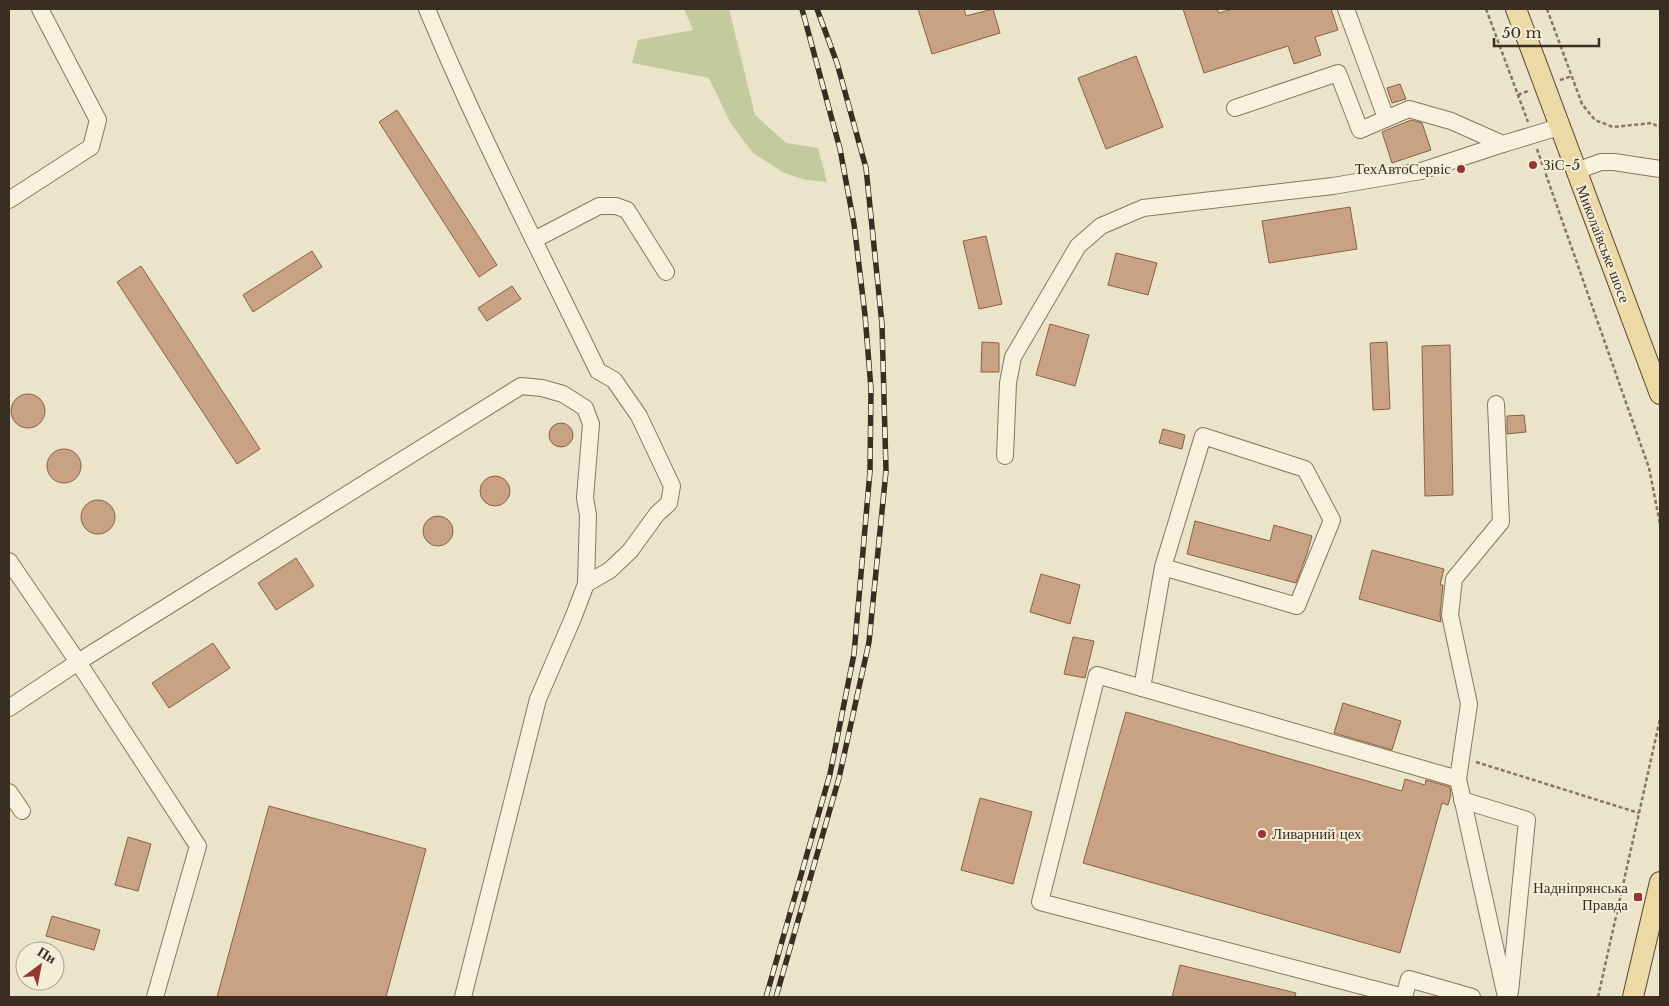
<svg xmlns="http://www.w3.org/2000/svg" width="1669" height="1006" font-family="'Libre Baskerville',serif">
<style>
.green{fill:#c3ca9e}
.building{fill:#c8a283;stroke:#866247}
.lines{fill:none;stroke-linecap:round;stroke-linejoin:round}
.minor-casing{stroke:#88775f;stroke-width:18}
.major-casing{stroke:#574533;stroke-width:22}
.path{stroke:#88775f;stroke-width:2.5;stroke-dasharray:4 2.5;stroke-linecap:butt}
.minor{stroke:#f7f1dd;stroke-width:16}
.major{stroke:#ecd9a5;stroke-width:20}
.rail-casing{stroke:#3a2e22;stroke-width:5.5}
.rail{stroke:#f4eed9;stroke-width:4;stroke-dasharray:11;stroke-linecap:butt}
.poi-dot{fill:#943633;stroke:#f4eed9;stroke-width:2}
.labels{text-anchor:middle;stroke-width:4;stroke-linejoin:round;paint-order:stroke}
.poi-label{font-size:15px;fill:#3a2e22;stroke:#f4eed9;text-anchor:start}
.street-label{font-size:15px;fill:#3a2e22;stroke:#f4eed9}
</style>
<rect width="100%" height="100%" fill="#ece4ca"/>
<polygon class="green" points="684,9 729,9 755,115 786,143 818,148 827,182 806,180 784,173 753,153 731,124 709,78 632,63 638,40 693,30"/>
<g class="building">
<polygon points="918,9 964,9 966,16 993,9 1000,33 932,54"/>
<polygon points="1183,9 1217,9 1219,13 1233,9 1331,9 1338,30 1315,37 1321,55 1294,64 1288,46 1204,73"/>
<polygon points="1136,56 1163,127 1106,149 1078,78"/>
<polygon points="1400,84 1406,99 1392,103 1387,88"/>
<polygon points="397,110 497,265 479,277 379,122"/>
<polygon points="1411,120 1422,123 1431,150 1392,163 1382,132"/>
<polygon points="1350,207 1357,249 1269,263 1262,221"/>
<polygon points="986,236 1002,304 979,309 963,241"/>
<polygon points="312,251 322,267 253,312 243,295"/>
<polygon points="1116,253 1157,263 1148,295 1108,285"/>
<polygon points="141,266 260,449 237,464 117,282"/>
<polygon points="512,286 521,299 487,321 478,308"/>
<polygon points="1050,324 1089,335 1075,386 1036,375"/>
<polygon points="982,342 999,343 999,372 981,372"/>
<polygon points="1387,342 1390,409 1373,410 1370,343"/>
<polygon points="1450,345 1453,495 1425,496 1422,346"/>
<circle cx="28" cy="411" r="17"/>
<polygon points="1524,415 1526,432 1507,434 1507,416"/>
<circle cx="561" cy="435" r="12"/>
<polygon points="1163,429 1185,435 1182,449 1159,443"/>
<circle cx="64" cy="466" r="17"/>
<circle cx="495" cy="491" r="15"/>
<circle cx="98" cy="517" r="17"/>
<circle cx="438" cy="531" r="15"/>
<polygon points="1195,521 1270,541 1274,525 1312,536 1307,554 1296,583 1187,554"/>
<polygon points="1372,550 1444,569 1440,585 1443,585 1440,614 1441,622 1359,599"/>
<polygon points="296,558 314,586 276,610 258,583"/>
<polygon points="1041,574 1080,585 1070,624 1030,612"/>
<polygon points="1073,637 1094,641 1085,678 1064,674"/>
<polygon points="213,643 230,668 169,708 152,683"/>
<polygon points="1343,703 1401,721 1392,750 1334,733"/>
<polygon points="1126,712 1402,791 1405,779 1425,785 1426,780 1450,787 1451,795 1448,805 1442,803 1400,953 1083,863"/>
<polygon points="980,798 1032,812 1013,884 961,870"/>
<polygon points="269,806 426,849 386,997 217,997"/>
<polygon points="128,837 151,844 138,891 115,885"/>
<polygon points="52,916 100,930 94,950 46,936"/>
<polygon points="1180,965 1296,993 1295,997 1172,997"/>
</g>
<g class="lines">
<defs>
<g id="minor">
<path d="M427 9C478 132 540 251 598 371L614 380 639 416 672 486 669 503 657 514 630 551 610 570 586 584 573 618 538 699 463 997"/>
<polyline points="1346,9 1386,118"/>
<polyline points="1235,108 1338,73 1360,130 1409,109 1451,121 1503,144 1559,127"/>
<polyline points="1576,171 1601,162 1614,162 1660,169"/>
<polyline points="9,200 91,147 98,120 40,9"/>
<polyline points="534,240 599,206 616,206 627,210 666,272"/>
<polyline points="1005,456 1008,383 1013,357 1078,246 1101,226 1143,208 1333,186 1421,171 1503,144"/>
<polyline points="9,561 78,662 198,846 155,997"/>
<polyline points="1142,688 1163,567 1297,606 1332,520 1305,469 1203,436 1163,567"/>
<polyline points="9,708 78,662 521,386 542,388 563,394 585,408 591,424 585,498 588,515 586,584"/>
<polyline points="1458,779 1469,704 1450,615 1454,579 1501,522 1496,404"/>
<polyline points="9,792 22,811"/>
<polyline points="1462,800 1527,820 1510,992"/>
<polyline points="1472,997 1409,979 1404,997 1040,902 1097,675 1458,779 1506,997"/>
</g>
<g id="major">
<polyline points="1516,9 1660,394"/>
<polyline points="1633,997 1660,882"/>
</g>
</defs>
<use href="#minor" class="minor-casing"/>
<use href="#major" class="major-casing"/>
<g class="path">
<polyline points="1486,9 1528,122"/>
<polyline points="1547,9 1582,104 1595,120 1613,127 1652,123 1660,128"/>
<polyline points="1560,80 1572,76"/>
<polyline points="1518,95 1528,91"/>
<polyline points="1537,149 1649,468 1660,524"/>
<polyline points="1476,762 1639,813"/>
<polyline points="1598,997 1660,719"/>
</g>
<use href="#minor" class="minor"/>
<use href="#major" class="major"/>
<defs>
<g id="rail">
<polyline points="766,997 830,774 854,654 870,471 871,389 865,315 854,224 840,149 802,9"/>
<polyline points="776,997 839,778 869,642 886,471 882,324 866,168 837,63 817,9"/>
</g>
</defs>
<use href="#rail" class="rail-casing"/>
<use href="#rail" class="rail"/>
</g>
<g class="poi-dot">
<circle cx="1533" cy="165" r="5"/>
<circle cx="1461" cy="169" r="5"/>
<circle cx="1262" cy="834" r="5"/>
<rect x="1633" y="892" width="10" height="10" rx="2.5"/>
</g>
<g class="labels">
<g class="poi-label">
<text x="1543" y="170">ЗіС-5</text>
<text x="1451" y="174" text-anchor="end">ТехАвтоСервіс</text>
<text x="1272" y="839">Ливарний цех</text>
<text x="1628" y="893" text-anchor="end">Надніпрянська<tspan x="1628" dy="17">Правда</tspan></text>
</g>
<g class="street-label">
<text transform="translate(1603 244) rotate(69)" y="5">Миколаївське шосе</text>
</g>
</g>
<rect width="1669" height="1006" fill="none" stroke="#3a2e22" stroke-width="20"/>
<g transform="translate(40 966) rotate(32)"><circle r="24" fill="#f4eed9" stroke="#aaa190"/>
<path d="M0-4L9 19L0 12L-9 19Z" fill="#943633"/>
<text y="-8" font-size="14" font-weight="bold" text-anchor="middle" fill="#3a2e22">Пн</text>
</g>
<path d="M1494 38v8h105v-8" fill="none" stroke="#3a2e22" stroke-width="2.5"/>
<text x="1502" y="38" font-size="15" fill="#3a2e22" stroke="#f4eed9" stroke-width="4" paint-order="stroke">50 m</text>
</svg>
